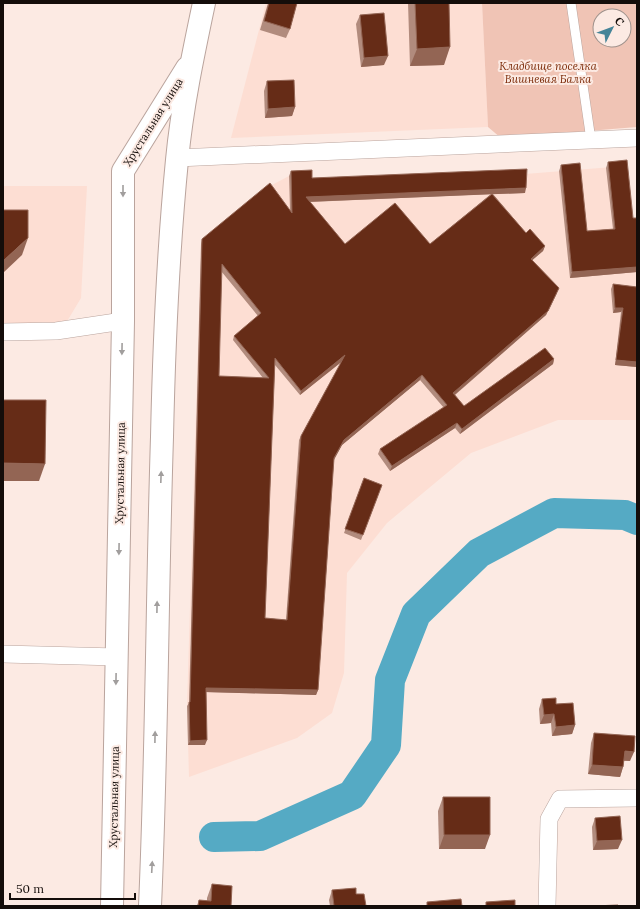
<svg xmlns="http://www.w3.org/2000/svg" width="640" height="909" font-family="Lora,serif">
<style>
.built{fill:#fdded3}
.green{fill:#f0c4b5;fill-rule:evenodd}
.lines{fill:none;stroke-linecap:round;stroke-linejoin:round}
.river{stroke:#55aac4;stroke-width:30}
.lane-casing{stroke:#baa49d;stroke-width:10}
.street-casing{stroke:#baa49d;stroke-width:18}
.secondary-casing{stroke:#baa49d;stroke-width:24}
.lane{stroke:#fff;stroke-width:9}
.street{stroke:#fff;stroke-width:17}
.secondary{stroke:#fff;stroke-width:22}
.wall{fill:#b18b7d;fill-rule:evenodd}
.shaded-wall{fill:#936554}
.building{fill:#662c17;stroke:#936554;fill-rule:evenodd}
.oneway{fill:#a19e9d}
.labels{text-anchor:middle;stroke-width:4;stroke-linejoin:round;paint-order:stroke}
.park-label{font-size:11px;font-style:italic;fill:#7c2b08;stroke:#fceae3}
.street-label{font-size:11px;fill:#140d0a;stroke:#fceae3}
</style>
<rect width="100%" height="100%" fill="#fceae3"/>
<g class="built">
<polygon points="266,3 482,3 488,127 231,138"/>
<polygon points="625,166 637,272 637,420 558,420 471,453 387,523 347,573 344,673 332,713 297,738 189,777 187,706 201,244 268,187 289,176 310,182 525,174"/>
<polygon points="3,186 87,186 81,298 66,323 3,323"/>
</g>
<path class="green" d="M482 3H637V127L501 138 488 127ZM600 16H624V40H600Z"/>
<g class="lines">
<polyline class="river" points="214,837 260,836 352,795 386,745 390,680 416,614 479,553 554,513 625,515 637,520"/>
<defs>
<polyline id="lane" points="571,3 591,140"/>
<g id="street">
<polyline points="177,158 637,138"/>
<polyline points="3,332 56,331 123,321"/>
<polyline points="3,654 117,657"/>
<polyline points="547,906 549,819 560,799 637,798"/>
</g>
<g id="secondary">
<polyline points="112,906 123,321 123,171 187,68"/>
<path d="M150 906C157 750 157 593 162 437 164 345 168 252 177 160 182 107 193 55 204 3"/>
</g>
</defs>
<use href="#lane" class="lane-casing"/>
<use href="#street" class="street-casing"/>
<use href="#secondary" class="secondary-casing"/>
<use href="#lane" class="lane"/>
<use href="#street" class="street"/>
<use href="#secondary" class="secondary"/>
</g>
<g class="wall">
<polygon points="268,3 297,3 290,29 286,38 260,30"/>
<polygon points="408,3 449,3 444,65 410,66"/>
<polygon points="360,15 384,65 361,67 356,24"/>
<polygon points="267,81 295,107 292,116 265,118 264,91"/>
<polygon points="608,162 633,218 637,218 637,272 570,278 559,171 561,165 587,231 613,229 606,168"/>
<path d="M291 171 312 178 525 193 493 194 526 233 545 246 543 251 532 260 557 293 546 315 455 395 464 406 554 359 553 364 460 434 455 428 390 471 378 454 380 449 444 408 420 380 342 445 334 460 318 690 316 695 206 692 205 745H188L187 706 189 703 201 244 202 239 290 210 289 176ZM491 194 430 244H345L310 202ZM221 271 258 316 234 336 233 340 263 378 219 376ZM342 361 301 436 299 440 286 620 265 618 275 365 300 395Z"/>
<polygon points="613,284 637,287 637,367 615,365 621,312 613,313 611,289"/>
<polygon points="364,478 382,485 361,540 344,533"/>
<polygon points="542,699 556,704 575,725 572,734 552,736 551,723 540,724 539,709"/>
<polygon points="594,733 630,761 624,761 623,767 620,777 588,774 591,743"/>
<polygon points="443,797 485,849 439,849 438,811"/>
<polygon points="595,818 618,849 593,850 592,827"/>
<polygon points="212,884 231,906 197,906 199,900 207,901 207,898"/>
<polygon points="332,890 356,894 366,906 330,906 329,900"/>
</g>
<g class="shaded-wall">
<polygon points="450,47 444,65 410,66 417,49"/>
<polygon points="388,56 384,65 361,67 364,58"/>
<polygon points="295,107 292,116 265,118 268,109"/>
<polygon points="526,188 525,193 304,202 306,197"/>
<polygon points="28,238 22,255 3,273 3,261"/>
<polygon points="545,246 543,251 529,263 531,259"/>
<polygon points="637,267 637,272 570,278 572,272"/>
<polygon points="559,288 546,315 452,397 453,393"/>
<polygon points="615,308 623,308 621,312 613,313"/>
<polygon points="345,355 344,360 300,395 301,391"/>
<polygon points="554,359 553,364 460,434 462,429"/>
<polygon points="616,360 637,362 637,367 615,365"/>
<polygon points="422,375 420,380 342,445 332,463 334,458 344,440"/>
<polygon points="457,423 455,428 390,471 392,466"/>
<polygon points="3,463 45,464 39,481 3,481"/>
<polygon points="206,688 318,690 316,695 204,692"/>
<polygon points="554,714 551,723 540,724 544,715"/>
<polygon points="575,725 572,734 552,736 556,727"/>
<polygon points="207,740 205,745 188,745 190,741"/>
<polygon points="625,751 634,752 630,761 621,760"/>
<polygon points="592,765 623,767 620,777 588,774"/>
<polygon points="444,835 490,835 485,849 439,849"/>
<polygon points="622,840 618,849 593,850 597,841"/>
</g>
<g class="building">
<polygon points="269,3 297,3 290,29 264,21"/>
<polygon points="415,3 449,3 450,47 417,49"/>
<polygon points="384,13 388,56 364,58 360,15"/>
<polygon points="294,80 295,107 268,109 267,81"/>
<polygon points="627,160 633,218 637,218 637,267 572,272 561,165 580,163 587,231 615,229 608,162"/>
<path d="M527 169 526 188 306 197 345 244 395 203 430 244 492 194 526 233 530 229 545 246 531 259 559 288 548 311 453 393 464 406 545 348 554 359 462 429 457 423 392 466 380 449 447 405 422 375 344 440 334 458 318 690 206 688 207 740 190 741 189 702H190L202 239 270 183 292 213 291 171 312 170V178ZM222 264 261 313 234 336 269 378 219 376ZM345 355 301 436 287 620 265 618 275 358 301 391Z"/>
<polygon points="3,210 28,210 28,238 3,261"/>
<polygon points="613,284 637,287 637,362 616,360 623,308 615,308"/>
<polygon points="3,400 46,400 45,464 3,463"/>
<polygon points="364,478 382,485 363,535 345,529"/>
<polygon points="556,698 556,704 573,703 575,725 556,727 554,714 544,715 542,699"/>
<polygon points="594,733 635,736 634,752 625,751 623,767 592,765"/>
<polygon points="443,797 490,797 490,835 444,835"/>
<polygon points="620,816 622,840 597,841 595,818"/>
<polygon points="212,884 232,886 231,906 198,906 199,900 211,901"/>
<polygon points="356,888 356,894 364,894 366,906 334,906 332,890"/>
<polygon points="461,899 462,906 427,906 427,902"/>
<polygon points="515,900 515,906 486,906 486,902"/>
<polygon points="618,905 618,906 593,906"/>
</g>
<defs><path id="oneway-solid" d="M-6-.8H1V-3.2L6.5 0L1 3.2V.8H-6Z"/></defs>
<g class="oneway">
<use href="#oneway-solid" transform="translate(123 191) rotate(90)"/>
<use href="#oneway-solid" transform="translate(122 349) rotate(91)"/>
<use href="#oneway-solid" transform="translate(161 477) rotate(-88)"/>
<use href="#oneway-solid" transform="translate(119 549) rotate(91)"/>
<use href="#oneway-solid" transform="translate(157 607) rotate(-89)"/>
<use href="#oneway-solid" transform="translate(116 679) rotate(91)"/>
<use href="#oneway-solid" transform="translate(155 737) rotate(-89)"/>
<use href="#oneway-solid" transform="translate(152 867) rotate(-87)"/>
</g>
<g class="labels">
<g class="park-label">
<text x="548" y="70">Кладбище поселка<tspan x="548" dy="13">Вишневая Балка</tspan></text>
</g>
<g class="street-label">
<text transform="translate(153 122) rotate(-58)" y="4">Хрустальная улица</text>
<text transform="translate(120 473) rotate(-89)" y="4">Хрустальная улица</text>
<text transform="translate(114 797) rotate(-89)" y="4">Хрустальная улица</text>
</g>
</g>
<rect width="640" height="909" fill="none" stroke="#140d0a" stroke-width="8"/>
<g transform="translate(612 28) rotate(48)"><circle r="19" fill="#fceae3" stroke="#9f928c"/>
<path d="M0-3L7 15L0 10L-7 15Z" fill="#458498"/>
<text y="-6" font-size="11" font-weight="bold" text-anchor="middle" fill="#140d0a">С</text>
</g>
<path d="M10 893v6h125v-6" fill="none" stroke="#140d0a" stroke-width="2"/>
<text x="16" y="893" font-size="12" fill="#140d0a" stroke="#fceae3" stroke-width="3" paint-order="stroke">50 m</text>
</svg>
